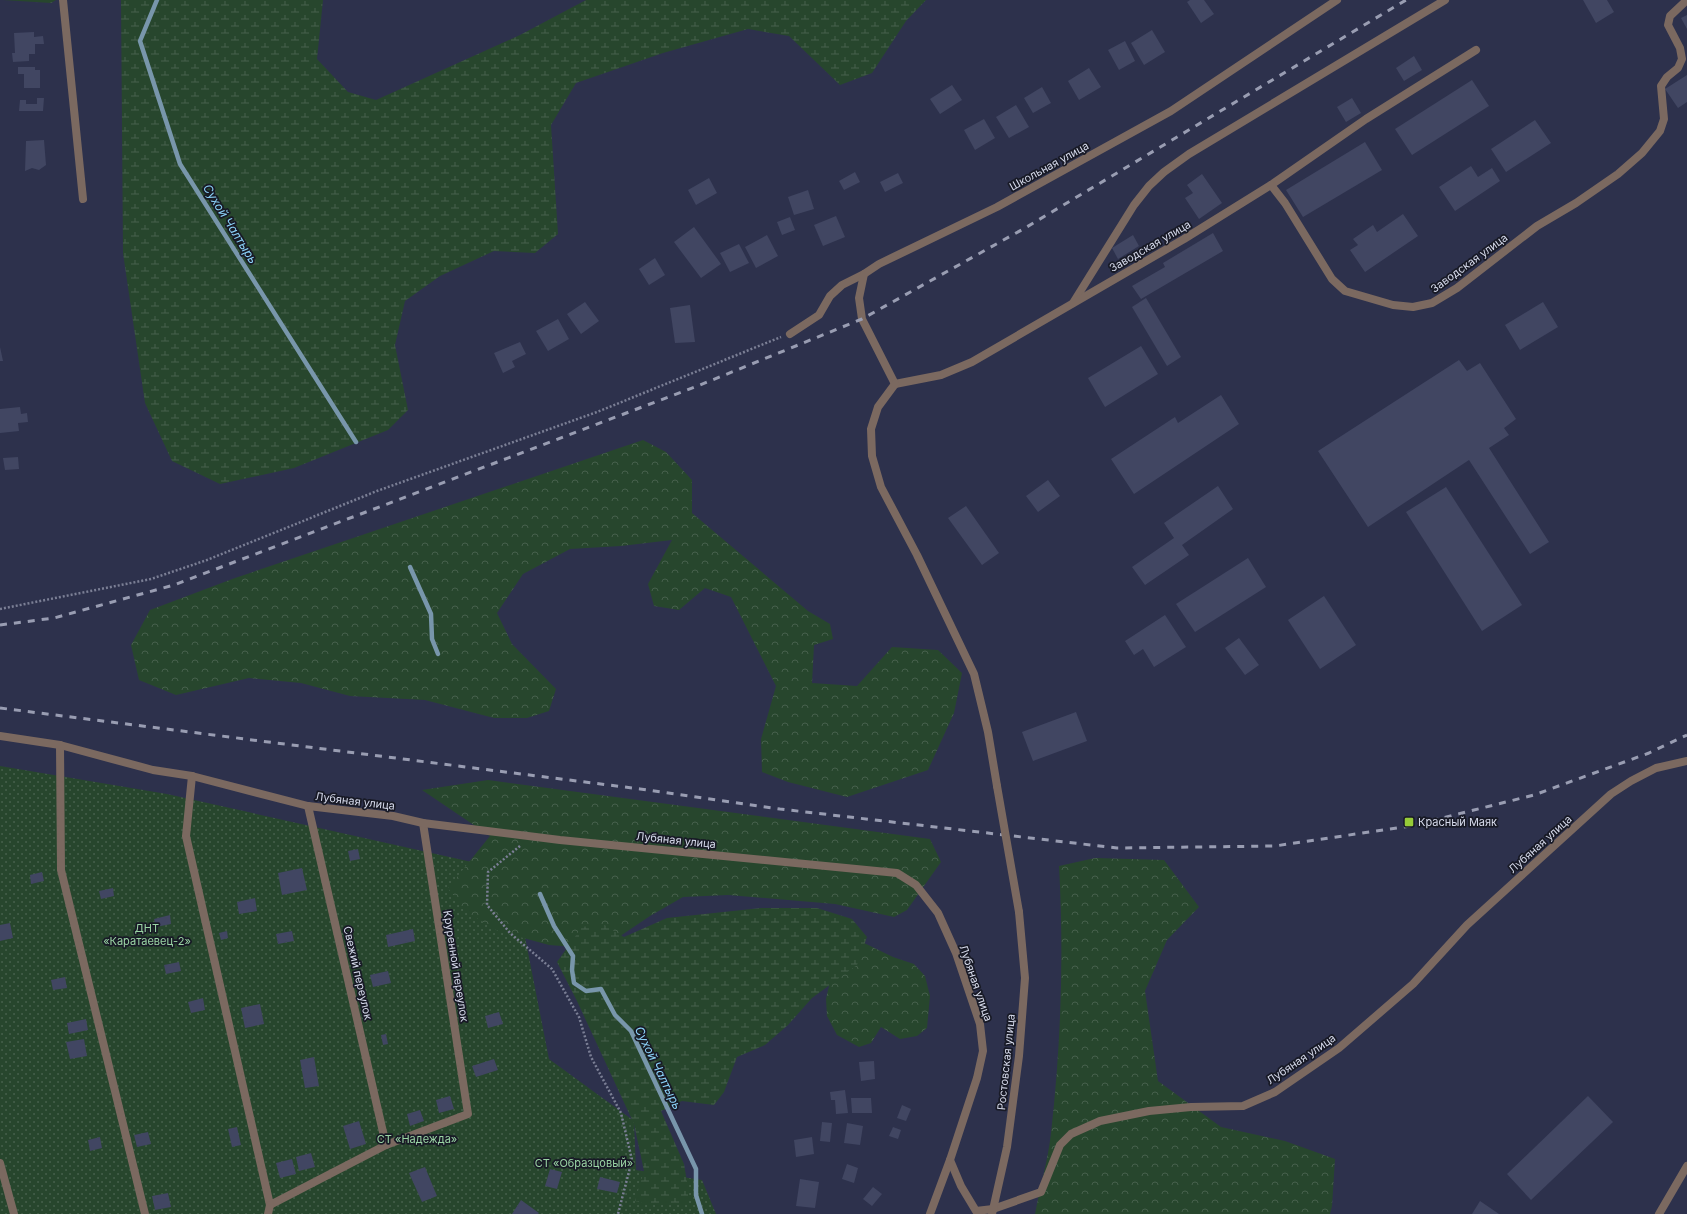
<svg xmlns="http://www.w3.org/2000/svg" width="1687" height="1214" font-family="Inter,sans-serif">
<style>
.grass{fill:url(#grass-dots)}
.forest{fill:url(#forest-crowns)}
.wetland{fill:url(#wetland-marsh)}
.cemetery{fill:url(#cemetery-stones)}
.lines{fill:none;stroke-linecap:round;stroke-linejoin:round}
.stream{stroke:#7896ab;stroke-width:4.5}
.building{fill:#414662}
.path{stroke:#7b7f95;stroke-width:2.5;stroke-dasharray:2 2;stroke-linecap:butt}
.lane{stroke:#7b6960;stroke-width:8}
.street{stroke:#7b6960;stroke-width:8}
.rail{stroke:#999db2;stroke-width:3;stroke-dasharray:7 7;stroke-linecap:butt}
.street-bridge{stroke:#7b6960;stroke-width:8}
.poi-dot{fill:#97cc38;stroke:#181a26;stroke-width:1.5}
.labels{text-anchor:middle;stroke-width:3.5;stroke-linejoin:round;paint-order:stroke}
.street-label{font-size:11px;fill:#d6daeb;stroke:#181a26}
.poi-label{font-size:11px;fill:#d6daeb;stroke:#181a26;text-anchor:start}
.park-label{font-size:11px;fill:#9bd5a5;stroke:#181a26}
.water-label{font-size:12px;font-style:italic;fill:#8bd2f8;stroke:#181a26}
</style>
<defs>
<pattern id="grass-dots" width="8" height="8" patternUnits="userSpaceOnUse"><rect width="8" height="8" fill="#27462d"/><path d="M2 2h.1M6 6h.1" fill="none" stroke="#46604c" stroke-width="1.8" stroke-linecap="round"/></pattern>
<pattern id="forest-crowns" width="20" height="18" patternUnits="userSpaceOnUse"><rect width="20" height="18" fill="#27462d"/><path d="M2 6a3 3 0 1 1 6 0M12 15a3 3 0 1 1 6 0" fill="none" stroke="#46604c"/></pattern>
<pattern id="wetland-marsh" width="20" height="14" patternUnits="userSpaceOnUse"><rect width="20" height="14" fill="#27462d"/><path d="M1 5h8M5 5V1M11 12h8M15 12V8" fill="none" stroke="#46604c"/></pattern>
<pattern id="cemetery-stones" width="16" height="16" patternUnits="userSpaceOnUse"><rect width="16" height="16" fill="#27462d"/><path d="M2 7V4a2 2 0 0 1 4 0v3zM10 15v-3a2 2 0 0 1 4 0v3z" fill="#46604c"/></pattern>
</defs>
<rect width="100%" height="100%" fill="#2d314c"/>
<polygon class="grass" points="0,766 167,794 512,871 549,1059 634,1121 636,1170 702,1180 716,1214 0,1214"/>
<g class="forest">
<polygon points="643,440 666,452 692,480 692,513 808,611 830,624 833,639 814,645 812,683 857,686 892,647 938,650 962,673 954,713 928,770 847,797 788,782 762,772 761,739 776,686 731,597 705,588 679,610 654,606 648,584 672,540 621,546 570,549 523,574 497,613 512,644 556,689 549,711 527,718 494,718 425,700 350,696 301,683 249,678 176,695 139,680 131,645 150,610 235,578"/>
<polygon points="488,780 930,839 941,862 907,910 894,917 835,904 728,895 683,897 650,916 601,949 549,945 498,931 465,911 448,888 490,836 422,790"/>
<path d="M1095 858 1164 860 1199 907 1167 940 1145 991 1158 1081 1221 1127 1285 1141 1335 1159 1332 1206 1330 1214H1035C1040 1187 1048 1160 1051 1133 1061 1045 1064 955 1059 866Z"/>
<polygon points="860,941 893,957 914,964 925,976 930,996 927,1028 917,1036 900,1039 881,1027 871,1043 859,1047 837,1035 827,1016 826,999 838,946"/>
</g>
<g class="wetland">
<polygon points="121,0 323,0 317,59 348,92 376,100 520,35 586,0 926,0 906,21 872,73 840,85 789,36 748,29 663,53 576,83 551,125 558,234 535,253 494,251 440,276 405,301 395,345 408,410 388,430 294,468 220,484 172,461 145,403 123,253"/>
<polygon points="761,908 817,908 852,919 867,937 857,965 812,998 788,1025 765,1045 737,1057 724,1092 714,1105 682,1101 661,1111 684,1164 688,1188 688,1205 649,1205 635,1201 644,1171 634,1124 577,1001 557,962 582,927 603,924 624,937 667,918"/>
</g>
<polygon class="cemetery" points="3,0 56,0 51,3"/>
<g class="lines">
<g class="stream">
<polyline points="157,0 140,41 180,164 356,442"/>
<polyline points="410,567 431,614 432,639 438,654"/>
<polyline points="540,894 554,926 573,956 572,970 574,983 586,991 601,989 615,1015 631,1031 696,1169 696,1195 702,1214"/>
</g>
</g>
<g class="building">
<polygon points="1190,0 1204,0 1214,14 1201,23 1187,2"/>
<polygon points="1583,0 1607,0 1614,12 1596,23"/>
<polygon points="1687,15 1687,29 1681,18"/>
<polygon points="1152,30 1165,52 1144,65 1131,43"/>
<polygon points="34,32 34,37 43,36 44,44 35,44 35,54 29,54 29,61 13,62 12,53 15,53 14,33"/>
<polygon points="1125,41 1135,61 1119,70 1108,50"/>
<polygon points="1414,56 1422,70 1404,81 1396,68"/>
<polygon points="18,67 35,67 35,70 40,70 40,88 24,88 24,74 18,74"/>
<polygon points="1089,68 1101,87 1079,100 1068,81"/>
<polygon points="1687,75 1687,102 1678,108 1665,89"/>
<polygon points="1472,80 1489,106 1412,155 1395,129"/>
<polygon points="952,85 962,100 940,114 930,99"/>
<polygon points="1042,87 1051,103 1033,113 1024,98"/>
<polygon points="37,98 44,98 43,111 19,111 20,100 26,100 26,104 37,104"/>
<polygon points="1352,98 1361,113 1346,122 1337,107"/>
<polygon points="1016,105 1029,127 1009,138 996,117"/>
<polygon points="984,119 995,138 975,150 964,130"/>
<polygon points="1535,120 1551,143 1506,172 1491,149"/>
<polygon points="44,140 46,165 39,170 32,168 25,171 26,141"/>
<polygon points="1365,142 1382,170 1303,217 1286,190"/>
<polygon points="1471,166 1478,177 1492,168 1500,181 1455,211 1439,187"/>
<polygon points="855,172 860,182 844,190 839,181"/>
<polygon points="898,173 903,183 885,192 880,182"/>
<polygon points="1202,174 1222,203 1199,219 1185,198 1193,193 1187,185"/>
<polygon points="709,178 717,193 696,205 688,190"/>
<polygon points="808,190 814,209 794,215 788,197"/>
<polygon points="1403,214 1418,236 1365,272 1350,250 1358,245 1353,239 1373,225 1377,232"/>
<polygon points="836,216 845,237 823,246 814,225"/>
<polygon points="790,217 795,230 782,235 777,222"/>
<polygon points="694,227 721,264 701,278 674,242"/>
<polygon points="1213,233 1223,251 1141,299 1132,286 1165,267 1163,263"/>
<polygon points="767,235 778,256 756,268 745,247"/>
<polygon points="1133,235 1139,246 1118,259 1112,248"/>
<polygon points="739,244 749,263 730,272 720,253"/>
<polygon points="655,258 665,275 649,285 639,269"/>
<polygon points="1146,298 1181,357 1167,366 1132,307"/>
<polygon points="585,302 599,321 581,334 567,314"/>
<polygon points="1543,302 1558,327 1520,350 1505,325"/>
<polygon points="690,305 695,342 675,343 670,308"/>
<polygon points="558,319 569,339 548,351 536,331"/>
<polygon points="520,342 526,354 512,361 515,367 503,373 494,353"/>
<polygon points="1141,346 1158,374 1105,407 1088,378"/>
<polygon points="0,347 3,361 0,361"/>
<polygon points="1459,360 1467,371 1480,363 1516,419 1504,428 1509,435 1489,448 1549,542 1530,554 1469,460 1368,527 1318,451"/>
<polygon points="1221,395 1239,424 1134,494 1111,459 1175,417 1178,423"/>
<polygon points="20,407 21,414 27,413 28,422 18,423 19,431 0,433 0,409"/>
<polygon points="18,457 19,469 5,470 3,458"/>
<polygon points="1048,480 1060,496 1038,512 1026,496"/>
<polygon points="1218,486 1233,509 1182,545 1189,555 1145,585 1132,567 1174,538 1164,523"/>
<polygon points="1446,487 1522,605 1482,631 1406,512"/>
<polygon points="966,506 999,553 982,565 948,518"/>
<polygon points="1248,558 1266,587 1195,632 1176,604"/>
<polygon points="1324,596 1356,645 1320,669 1288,620"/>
<polygon points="1165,615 1186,647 1154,667 1143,649 1134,655 1125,641"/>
<polygon points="1239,638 1259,665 1245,675 1225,648"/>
<polygon points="1076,712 1087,741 1033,761 1022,732"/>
<polygon points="358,849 360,859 350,861 348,851"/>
<polygon points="302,868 307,890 282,895 278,873"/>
<polygon points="42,872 44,881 31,884 30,875"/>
<polygon points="113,888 114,896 101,899 99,891"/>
<polygon points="255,898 257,911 239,914 237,902"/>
<polygon points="170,915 171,924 156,927 154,919"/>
<polygon points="10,923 13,938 0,941 0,925"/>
<polygon points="413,929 415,941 388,947 386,935"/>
<polygon points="227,931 228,938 221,940 219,933"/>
<polygon points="292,931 294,941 278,944 276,934"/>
<polygon points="179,962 181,971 166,974 164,965"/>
<polygon points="388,971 391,983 373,987 370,975"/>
<polygon points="65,977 67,988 53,990 51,980"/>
<polygon points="203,998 205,1010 191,1013 188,1002"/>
<polygon points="260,1004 264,1024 245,1028 241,1008"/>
<polygon points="499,1012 503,1024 488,1028 485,1016"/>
<polygon points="86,1019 88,1030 69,1034 67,1023"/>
<polygon points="386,1034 388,1044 383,1045 381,1035"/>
<polygon points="84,1039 87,1056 70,1059 66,1042"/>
<polygon points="314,1057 319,1086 305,1088 300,1060"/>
<polygon points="494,1059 498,1070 476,1077 472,1066"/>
<polygon points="874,1061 875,1079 861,1081 859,1062"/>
<polygon points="845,1090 848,1113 836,1114 835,1100 831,1100 830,1092"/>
<polygon points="450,1096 454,1109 439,1113 436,1100"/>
<polygon points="1588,1096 1613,1122 1531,1200 1507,1174"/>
<polygon points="851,1098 871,1098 872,1113 852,1113"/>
<polygon points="902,1105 911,1109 906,1121 897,1118"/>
<polygon points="420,1110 424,1121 410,1126 407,1114"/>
<polygon points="359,1121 366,1144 350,1149 343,1126"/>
<polygon points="822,1122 832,1123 830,1142 820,1141"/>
<polygon points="847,1123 863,1126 860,1145 844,1143"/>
<polygon points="237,1127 241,1145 232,1147 228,1129"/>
<polygon points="893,1127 901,1130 898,1139 889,1136"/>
<polygon points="148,1132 151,1144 137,1147 134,1135"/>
<polygon points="100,1137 102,1148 90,1151 88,1140"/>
<polygon points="812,1137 814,1154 796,1157 794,1140"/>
<polygon points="311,1153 315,1167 299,1171 296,1157"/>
<polygon points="292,1159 296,1174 280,1178 276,1163"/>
<polygon points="847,1164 858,1168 854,1183 842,1179"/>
<polygon points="425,1167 437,1196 422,1202 409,1173"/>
<polygon points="550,1169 562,1172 557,1189 545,1186"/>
<polygon points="600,1177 620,1182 617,1193 597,1189"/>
<polygon points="800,1179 819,1182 815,1208 796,1206"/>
<polygon points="873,1187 882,1194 872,1206 863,1199"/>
<polygon points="168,1193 171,1207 155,1210 152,1196"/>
<polygon points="521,1200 539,1213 538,1214 512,1214"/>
<polygon points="1480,1201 1499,1214 1472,1214"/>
</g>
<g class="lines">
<g class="path">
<polyline points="0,609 151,579 207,560 377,491 597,412 781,337"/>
<polyline points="520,846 488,872 487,905 510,933 552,969 579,1017 591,1057 621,1113 632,1160 618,1214"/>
</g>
<g class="lane">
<polyline points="1271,185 1366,119 1476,50"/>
<polyline points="60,745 61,870 145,1214"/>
<polyline points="192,776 186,836 270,1205 386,1145 468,1114 423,823"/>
<polyline points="308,806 386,1145"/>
<polyline points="0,1163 14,1214"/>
<polyline points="993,1209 1041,1192 1060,1145 1071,1134 1100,1121 1149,1111 1191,1107 1243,1106 1275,1092 1339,1048 1413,984 1467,925 1611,794 1631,781 1656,768 1687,761"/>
<polyline points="930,1214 950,1160"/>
</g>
<g class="street">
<polyline points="63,0 83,199"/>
<polyline points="1073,303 1134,205 1149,186 1164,172 1189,154 1445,0"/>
<polyline points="790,334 819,315 830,296 842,285 864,274"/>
<polyline points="895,384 941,375 972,362 1184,239 1271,185 1285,203 1332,279 1345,291 1393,305 1413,307 1432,303 1457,288 1537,226 1576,203 1618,174 1642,153 1660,131 1664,119 1661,86 1667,77 1678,68 1682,59 1680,48 1668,25 1670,16 1687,0"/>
<polyline points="895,384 862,319 859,298 864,274 879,264 997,207 1171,111 1337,0"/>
<polyline points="895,384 878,407 871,429 872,456 881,487 917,555 974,674 988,732 997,786"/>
<polyline points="0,736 60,745 153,770 192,776 308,806 393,816 423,823 560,840 897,873 916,885 938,913 956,953 980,1024 983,1051 977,1078 950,1160 961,1186 976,1211 993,1209"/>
<polyline points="268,1214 270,1205"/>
<polyline points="992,1214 1007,1147 1019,1056 1025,978 1019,912"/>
<polyline points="1659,1214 1687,1166"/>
</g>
<g class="rail">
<polyline points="0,625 54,618 174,585 700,385 862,319 1025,228 1406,0"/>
<polyline points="0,708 640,789 780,809 1117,848 1275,846 1410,826 1534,795 1649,753 1687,735"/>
</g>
<polyline class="street-bridge" points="997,786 1019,912"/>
</g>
<rect class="poi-dot" x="1404" y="817" width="10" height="10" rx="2"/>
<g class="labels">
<g class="street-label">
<text transform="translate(1049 166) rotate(-29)" y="4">Школьная улица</text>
<text transform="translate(1150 246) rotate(-30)" y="4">Заводская улица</text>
<text transform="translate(1469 263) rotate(-36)" y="4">Заводская улица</text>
<text transform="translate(355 801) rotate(7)" y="4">Лубяная улица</text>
<text transform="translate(676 840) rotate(6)" y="4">Лубяная улица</text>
<text transform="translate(1540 844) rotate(-42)" y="4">Лубяная улица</text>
<text transform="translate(456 966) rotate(81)" y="4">Круренной переулок</text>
<text transform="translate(358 973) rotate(77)" y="4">Свежий переулок</text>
<text transform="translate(976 983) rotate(71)" y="4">Лубяная улица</text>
<text transform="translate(1301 1059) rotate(-34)" y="4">Лубяная улица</text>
<text transform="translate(1006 1062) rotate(-84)" y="4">Ростовская улица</text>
</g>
<g class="poi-label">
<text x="1418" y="826">Красный Маяк</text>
</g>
<g class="park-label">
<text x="147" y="932">ДНТ<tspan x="147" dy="13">«Каратаевец-2»</tspan></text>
<text x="417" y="1143">СТ «Надежда»</text>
<text x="584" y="1167">СТ «Образцовый»</text>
</g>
<g class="water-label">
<text transform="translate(230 224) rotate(58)" y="4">Сухой Чалтырь</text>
<text transform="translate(658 1068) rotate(64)" y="4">Сухой Чалтырь</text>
</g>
</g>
</svg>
